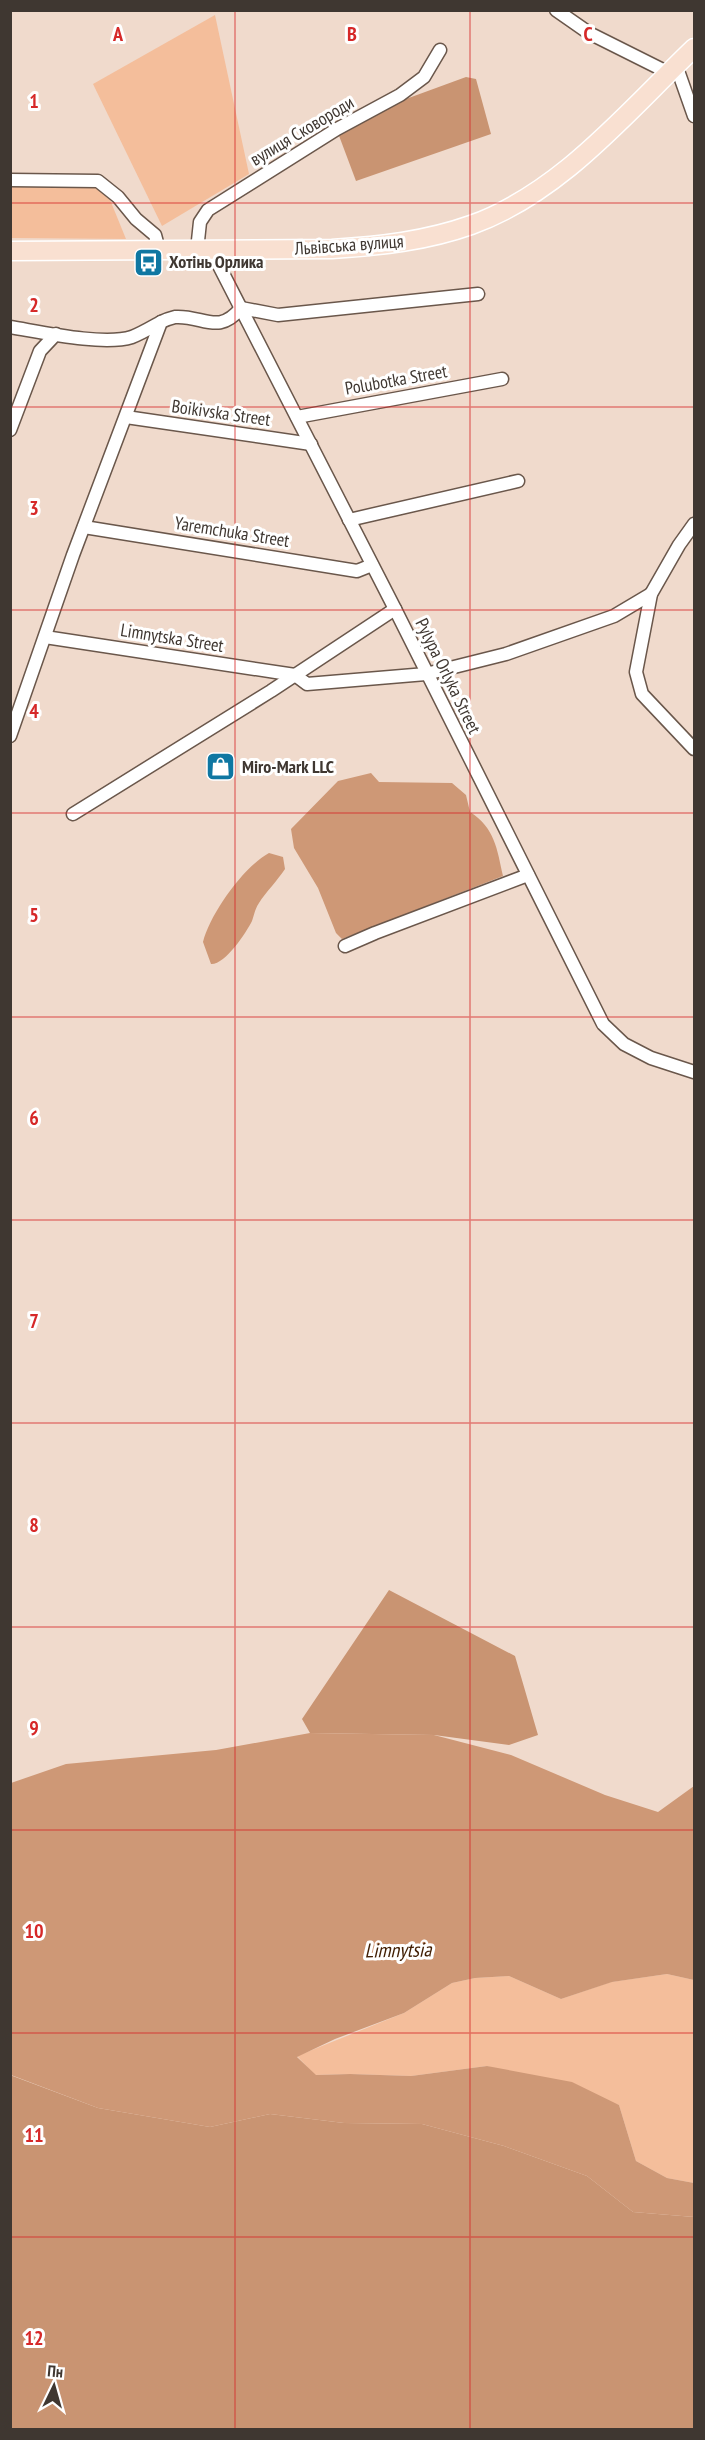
<svg xmlns="http://www.w3.org/2000/svg" width="705" height="2440" font-family="'PT Sans Narrow',sans-serif">
<style>
.green{fill:#f4be9b}
.forest{fill:#c99472}
.water{fill:#ce9876}
.lines{fill:none;stroke-linecap:round;stroke-linejoin:round}
.street-casing{stroke:#6a574b;stroke-width:15}
.primary-casing{stroke:#fff;stroke-width:21}
.street{stroke:#fff;stroke-width:12}
.primary{stroke:#f9e0d1;stroke-width:18}
.grid{fill:none;stroke:#d62828;stroke-width:1.5;stroke-opacity:0.55}
.labels{text-anchor:middle;stroke-width:6;stroke-linejoin:round;paint-order:stroke}
.street-label{font-size:18px;fill:#3f3731;stroke:#fff}
.poi-label{font-size:18px;font-weight:bold;fill:#3f3731;stroke:#fff;text-anchor:start}
.water-label{font-size:20px;font-style:italic;fill:#432005;stroke:#fff}
.grid-label{font-size:20px;text-anchor:middle;font-weight:bold;fill:#d62828;stroke:#fff;stroke-width:6;stroke-linejoin:round;paint-order:stroke}
</style>
<rect width="100%" height="100%" fill="#f0dacc"/>
<g class="green">
<polygon points="215,15 249,174 162,226 93,84"/>
<polygon points="11,185 104,185 126,239 11,238"/>
<polygon points="667,1974 694,1980 694,2183 667,2178 636,2161 619,2105 487,2066 411,2076 350,2074 315,2075 297,2056 404,2013 452,1983 475,1978 509,1976 561,1999 611,1982"/>
</g>
<g class="forest">
<polygon points="466,77 476,79 491,134 356,181 335,125"/>
<polygon points="389,1590 515,1656 538,1735 509,1745 434,1735 310,1733 302,1719"/>
<polygon points="10,2075 98,2108 210,2127 270,2114 344,2123 422,2124 504,2146 587,2176 633,2212 694,2217 694,2429 11,2429"/>
</g>
<g class="water">
<path d="M371 773 379 782 452 783 466 795 470 812C495 828 497 849 503 876L342 939 336 933 318 888 294 848 291 829 338 781Z"/>
<path d="M269 853 283 857 285 869C277 881 266 892 259 903 255 909 254 915 252 921 246 933 225 965 211 964L203 942C210 914 243 867 269 853Z"/>
<polygon points="310,1733 434,1735 511,1755 605,1795 658,1812 694,1786 694,1980 667,1974 612,1982 561,1999 509,1976 475,1978 452,1983 404,2013 335,2039 297,2057 316,2075 350,2074 411,2076 487,2066 572,2082 619,2105 636,2161 667,2178 694,2183 694,2217 633,2212 587,2176 504,2146 422,2124 344,2123 270,2114 210,2127 98,2108 11,2075 11,1783 66,1764 216,1750"/>
</g>
<g class="lines">
<defs>
<g id="street">
<polyline points="556,10 589,33 669,73"/>
<polyline points="676,65 694,116"/>
<polyline points="10,180 98,181 118,197 136,219 155,235 159,250"/>
<polyline points="197,250 200,222 208,210 337,129 400,95 424,77 440,50"/>
<polyline points="211,250 395,609 603,1024 624,1044 651,1058 694,1072"/>
<path d="M10 327C41 332 103 346 132 337 142 333 152 327 161 322"/>
<polyline points="126,417 311,444"/>
<polyline points="297,417 502,379"/>
<polyline points="10,430 40,351 56,334"/>
<polyline points="349,520 518,481"/>
<polyline points="694,524 679,545 651,594 636,672 642,694 694,749"/>
<polyline points="84,527 357,571 372,565"/>
<polyline points="45,637 295,675 307,684 426,674 506,654 614,616 651,594"/>
<path d="M10 736 73 555 161 322C165 320 171 318 175 317 203 315 218 336 241 308L278 315 478 294"/>
<polyline points="73,814 271,691 395,609"/>
<polyline points="345,946 375,933 528,875"/>
</g>
<path id="primary" d="M10 251 332 249C380 246 426 241 471 225 561 193 627 112 694 48"/>
</defs>
<use href="#street" class="street-casing"/>
<use href="#primary" class="primary-casing"/>
<use href="#street" class="street"/>
<use href="#primary" class="primary"/>
</g>
<path class="grid" d="M235 10V2430M470 10V2430M10 203H694M10 407H694M10 610H694M10 813H694M10 1017H694M10 1220H694M10 1423H694M10 1627H694M10 1830H694M10 2033H694M10 2237H694"/>
<defs>
<symbol id="bus-square" viewBox="-11 -11 22 22"><rect x="-9" y="-9" width="18" height="18" rx="4" fill="#0f77a2" stroke="#fff"/><path d="M-5-6H5V4H4V6H2V4H-2V6H-4V4H-5ZM-3.5-4V0h7V-4ZM-3.5 1.2v1.5H-2V1.2ZM2 1.2v1.5H3.5V1.2Z" fill="#fff"/></symbol>
<symbol id="shop-square" viewBox="-11 -11 22 22"><rect x="-9" y="-9" width="18" height="18" rx="4" fill="#0f77a2" stroke="#fff"/><path d="M-5-2.5h2.3a2.7 3.5 0 0 1 5.4 0H5L5.5 6h-11ZM-1.5-2.5h3a1.5 2.3 0 0 0-3 0Z" fill="#fff"/></symbol>
</defs>
<g fill-rule="evenodd">
<use href="#bus-square" x="132" y="246" width="33" height="33"/>
<use href="#shop-square" x="204" y="750" width="33" height="33"/>
</g>
<g class="labels">
<g class="street-label">
<text transform="translate(302 131) rotate(-31)" y="6">вулиця Сковороди</text>
<text transform="translate(349 245) rotate(-4)" y="6">Львівська вулиця</text>
<text transform="translate(396 380) rotate(-10)" y="6">Polubotka Street</text>
<text transform="translate(221 413) rotate(8)" y="6">Boikivska Street</text>
<text transform="translate(232 532) rotate(9)" y="6">Yaremchuka Street</text>
<text transform="translate(172 638) rotate(9)" y="6">Limnytska Street</text>
<text transform="translate(448 676) rotate(64)" y="6">Pylypa Orlyka Street</text>
</g>
<g class="poi-label">
<text x="169" y="268">Хотінь Орлика</text>
<text x="242" y="773">Miro-Mark LLC</text>
</g>
<g class="water-label">
<text transform="translate(398 1950) rotate(-1)" y="7">Limnytsia</text>
</g>
</g>
<g class="grid-label">
<text x="118" y="41">A</text>
<text x="352" y="41">B</text>
<text x="588" y="41">C</text>
<text x="34" y="108">1</text>
<text x="34" y="312">2</text>
<text x="34" y="515">3</text>
<text x="34" y="718">4</text>
<text x="34" y="922">5</text>
<text x="34" y="1125">6</text>
<text x="34" y="1328">7</text>
<text x="34" y="1532">8</text>
<text x="34" y="1735">9</text>
<text x="34" y="1938">10</text>
<text x="34" y="2142">11</text>
<text x="34" y="2345">12</text>
</g>
<rect width="705" height="2440" fill="none" stroke="#3f3731" stroke-width="24"/>
<g transform="translate(54 2386) rotate(5)" stroke="#ffffff" stroke-width="4.5" paint-order="stroke">
<path d="M0-4.5L10 22L0 15L-10 22Z" fill="#3f3731"/>
<text y="-9" font-size="16" font-weight="bold" text-anchor="middle" fill="#3f3731">Пн</text>
</g>
</svg>
